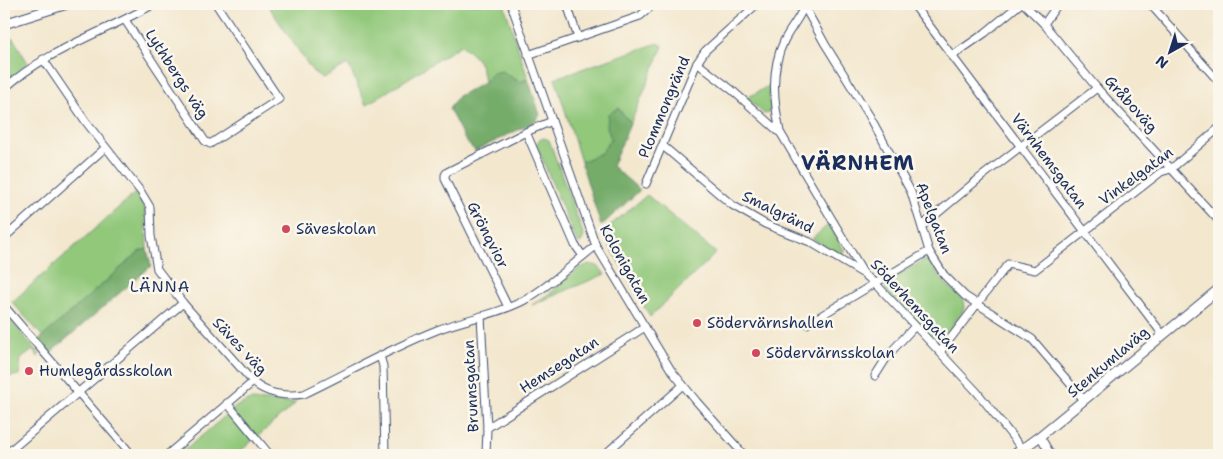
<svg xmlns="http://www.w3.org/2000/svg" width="1223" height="459" font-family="'Shantell Sans',sans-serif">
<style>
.green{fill:#91c87a;stroke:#567c6c}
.forest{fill:#74ac6a;stroke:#486e64}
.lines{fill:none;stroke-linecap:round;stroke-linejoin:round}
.minor-casing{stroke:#3b4b6f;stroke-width:9}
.tertiary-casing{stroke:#3b4b6f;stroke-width:11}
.minor{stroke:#fff;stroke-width:7}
.tertiary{stroke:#fff;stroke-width:9}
.poi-dot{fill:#d1495b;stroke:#fbf7ec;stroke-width:2}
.labels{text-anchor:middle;stroke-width:5;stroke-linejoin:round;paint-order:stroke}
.street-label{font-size:15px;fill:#1b2f5e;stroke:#fbf7ec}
.poi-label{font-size:15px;fill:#1b2f5e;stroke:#fbf7ec;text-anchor:start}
.neighbourhood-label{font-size:16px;letter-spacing:1px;fill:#1b2f5e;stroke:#fbf7ec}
.district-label{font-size:20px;font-weight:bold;letter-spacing:1px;fill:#1b2f5e;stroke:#fbf7ec}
</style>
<rect width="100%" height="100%" fill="#fbf7ec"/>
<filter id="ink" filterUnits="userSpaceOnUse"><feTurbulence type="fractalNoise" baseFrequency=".02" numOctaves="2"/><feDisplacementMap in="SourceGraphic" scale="10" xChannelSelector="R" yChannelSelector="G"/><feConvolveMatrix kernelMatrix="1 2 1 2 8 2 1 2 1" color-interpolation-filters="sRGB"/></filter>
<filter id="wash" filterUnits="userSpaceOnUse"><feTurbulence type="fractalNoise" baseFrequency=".0096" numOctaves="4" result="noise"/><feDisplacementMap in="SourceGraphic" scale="20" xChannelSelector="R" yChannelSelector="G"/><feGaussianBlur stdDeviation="1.12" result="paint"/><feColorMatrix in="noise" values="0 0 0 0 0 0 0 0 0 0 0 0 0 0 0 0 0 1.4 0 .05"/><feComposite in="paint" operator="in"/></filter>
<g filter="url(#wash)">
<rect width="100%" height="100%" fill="#f3e7ce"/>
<g class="green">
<path d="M267 4H504L528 79 520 82 492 73 484 83C482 62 477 58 461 45L366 105 348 64 323 78 313 72Z"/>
<polygon points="13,38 28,63 4,85 4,41"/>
<polygon points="658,43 663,46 631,122 626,118 618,108 607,127 611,138 601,154 581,162 555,78"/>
<polygon points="768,86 771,108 769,113 764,114 747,98"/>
<polygon points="544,138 549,140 584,236 581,243 577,243 536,144 539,140"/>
<polygon points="135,193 145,209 147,249 140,251 43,337 12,302"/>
<polygon points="647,195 716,253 650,317 602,232"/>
<polygon points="829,224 845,252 841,255 812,239"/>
<polygon points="924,260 931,261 940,278 963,300 964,307 962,313 942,340 937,342 932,339 886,291 885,287 888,281"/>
<polygon points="589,264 598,266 605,274 532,305 553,291 578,269"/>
<polygon points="4,313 40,355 38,357 33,350 21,359 19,375 4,378"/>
<polygon points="251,400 296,403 236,455 179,455 237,406"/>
</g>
<g class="forest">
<polygon points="502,71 520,82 528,79 540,115 536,121 475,151 465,140 449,109 458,96 484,83 492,73"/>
<polygon points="618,108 626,118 631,122 612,166 640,190 601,226 581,162 601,153 611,139 607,127 608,114"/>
<polygon points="147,249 151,266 50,353 39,340 140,251"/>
</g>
</g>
<g filter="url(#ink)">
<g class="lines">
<defs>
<g id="minor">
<polyline points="511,4 596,246 671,370 697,402 744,455"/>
<polyline points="567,4 578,38"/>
<path d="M805 4C801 17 790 28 784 41 770 70 774 102 780 132L865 275 876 284 977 392 1023 450"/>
<polyline points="913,4 1163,335"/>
<polyline points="1024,4 1044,24 1097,88 1219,221"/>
<polyline points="1150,4 1219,82"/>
<polyline points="804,6 825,44 869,115 911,192 929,251 944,275 965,296 1032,339 1084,400"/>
<polyline points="125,20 205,141 210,144 279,99 216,4"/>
<polyline points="1044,24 1058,4"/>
<polyline points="528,55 640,16 654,4"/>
<polyline points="952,56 985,33 1020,4"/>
<path d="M43 59 86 122 141 192 150 207 151 236 157 269 183 303 253 382C266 394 286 397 304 394 348 373 391 348 437 330 465 319 496 315 523 301 549 287 572 264 596 246"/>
<polyline points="697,63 732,90 779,132"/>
<path d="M4 89C48 49 103 33 154 4"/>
<polyline points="526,132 575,245 583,256"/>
<polyline points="663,146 732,205 765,224 810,242 862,273"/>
<polyline points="646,184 697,63 705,51 757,4"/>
<polyline points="922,226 981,177 1097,88"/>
<polyline points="4,238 105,148"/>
<polyline points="4,306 132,455"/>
<polyline points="508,307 445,179 445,175 447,172 526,132 552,121"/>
<polyline points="481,316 487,428 486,455"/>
<polyline points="807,324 929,251"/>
<polyline points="940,352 1008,264 1035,270 1161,172 1171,169 1219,128"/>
<polyline points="380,356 383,366 385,455"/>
<polyline points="875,376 889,354 915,326"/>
<polyline points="227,403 270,455"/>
<polyline points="487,428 645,327"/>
<polyline points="1040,436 1051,455"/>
<polyline points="5,455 183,303"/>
<polyline points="167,455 253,382"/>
<polyline points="604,455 683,385"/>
</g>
<g id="tertiary">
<polyline points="4,24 67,4"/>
<polyline points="1014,455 1040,436 1219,289"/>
</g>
</defs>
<use href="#minor" class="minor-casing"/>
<use href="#tertiary" class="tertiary-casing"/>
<use href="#minor" class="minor"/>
<use href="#tertiary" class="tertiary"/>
</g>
</g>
<g class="poi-dot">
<circle cx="286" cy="229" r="5"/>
<circle cx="697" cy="323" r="5"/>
<circle cx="756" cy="353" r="5"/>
<circle cx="29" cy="371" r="5"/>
</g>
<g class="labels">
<g class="street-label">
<text transform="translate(177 74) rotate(57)" y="5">Lythbergs väg</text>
<text transform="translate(1131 104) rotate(48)" y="5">Gråboväg</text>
<text transform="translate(664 107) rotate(-67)" y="5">Plommongränd</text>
<text transform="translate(1049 161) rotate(53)" y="5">Värnhemsgatan</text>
<text transform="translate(1136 176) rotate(-36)" y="5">Vinkelgatan</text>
<text transform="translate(778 212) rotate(26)" y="5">Smalgränd</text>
<text transform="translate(934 218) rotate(69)" y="5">Apelgatan</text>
<text transform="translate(488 235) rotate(63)" y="5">Grönqvior</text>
<text transform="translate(625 264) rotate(61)" y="5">Kolonigatan</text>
<text transform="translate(915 306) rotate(47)" y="5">Söderhemsgatan</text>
<text transform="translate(240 346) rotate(47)" y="5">Säves väg</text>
<text transform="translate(1108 362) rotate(-40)" y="5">Stenkumlaväg</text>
<text transform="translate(559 365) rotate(-33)" y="5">Hemsegatan</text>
<text transform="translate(471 386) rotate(-93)" y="5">Brunnsgatan</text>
</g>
<g class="poi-label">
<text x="296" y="234">Säveskolan</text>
<text x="707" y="328">Södervärnshallen</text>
<text x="766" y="358">Södervärnsskolan</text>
<text x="39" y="376">Humlegårdsskolan</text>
</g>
<g class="neighbourhood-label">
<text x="160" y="292">LÄNNA</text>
</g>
<g class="district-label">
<text x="858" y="170">VÄRNHEM</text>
</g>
</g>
<rect width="1223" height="459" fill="none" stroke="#fbf7ec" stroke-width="20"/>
<g transform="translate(1170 52) rotate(219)" stroke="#fbf7ec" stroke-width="4" paint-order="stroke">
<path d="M0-4L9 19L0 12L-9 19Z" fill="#1b2f5e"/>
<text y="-8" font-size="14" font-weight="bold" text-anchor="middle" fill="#1b2f5e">N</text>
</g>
</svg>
